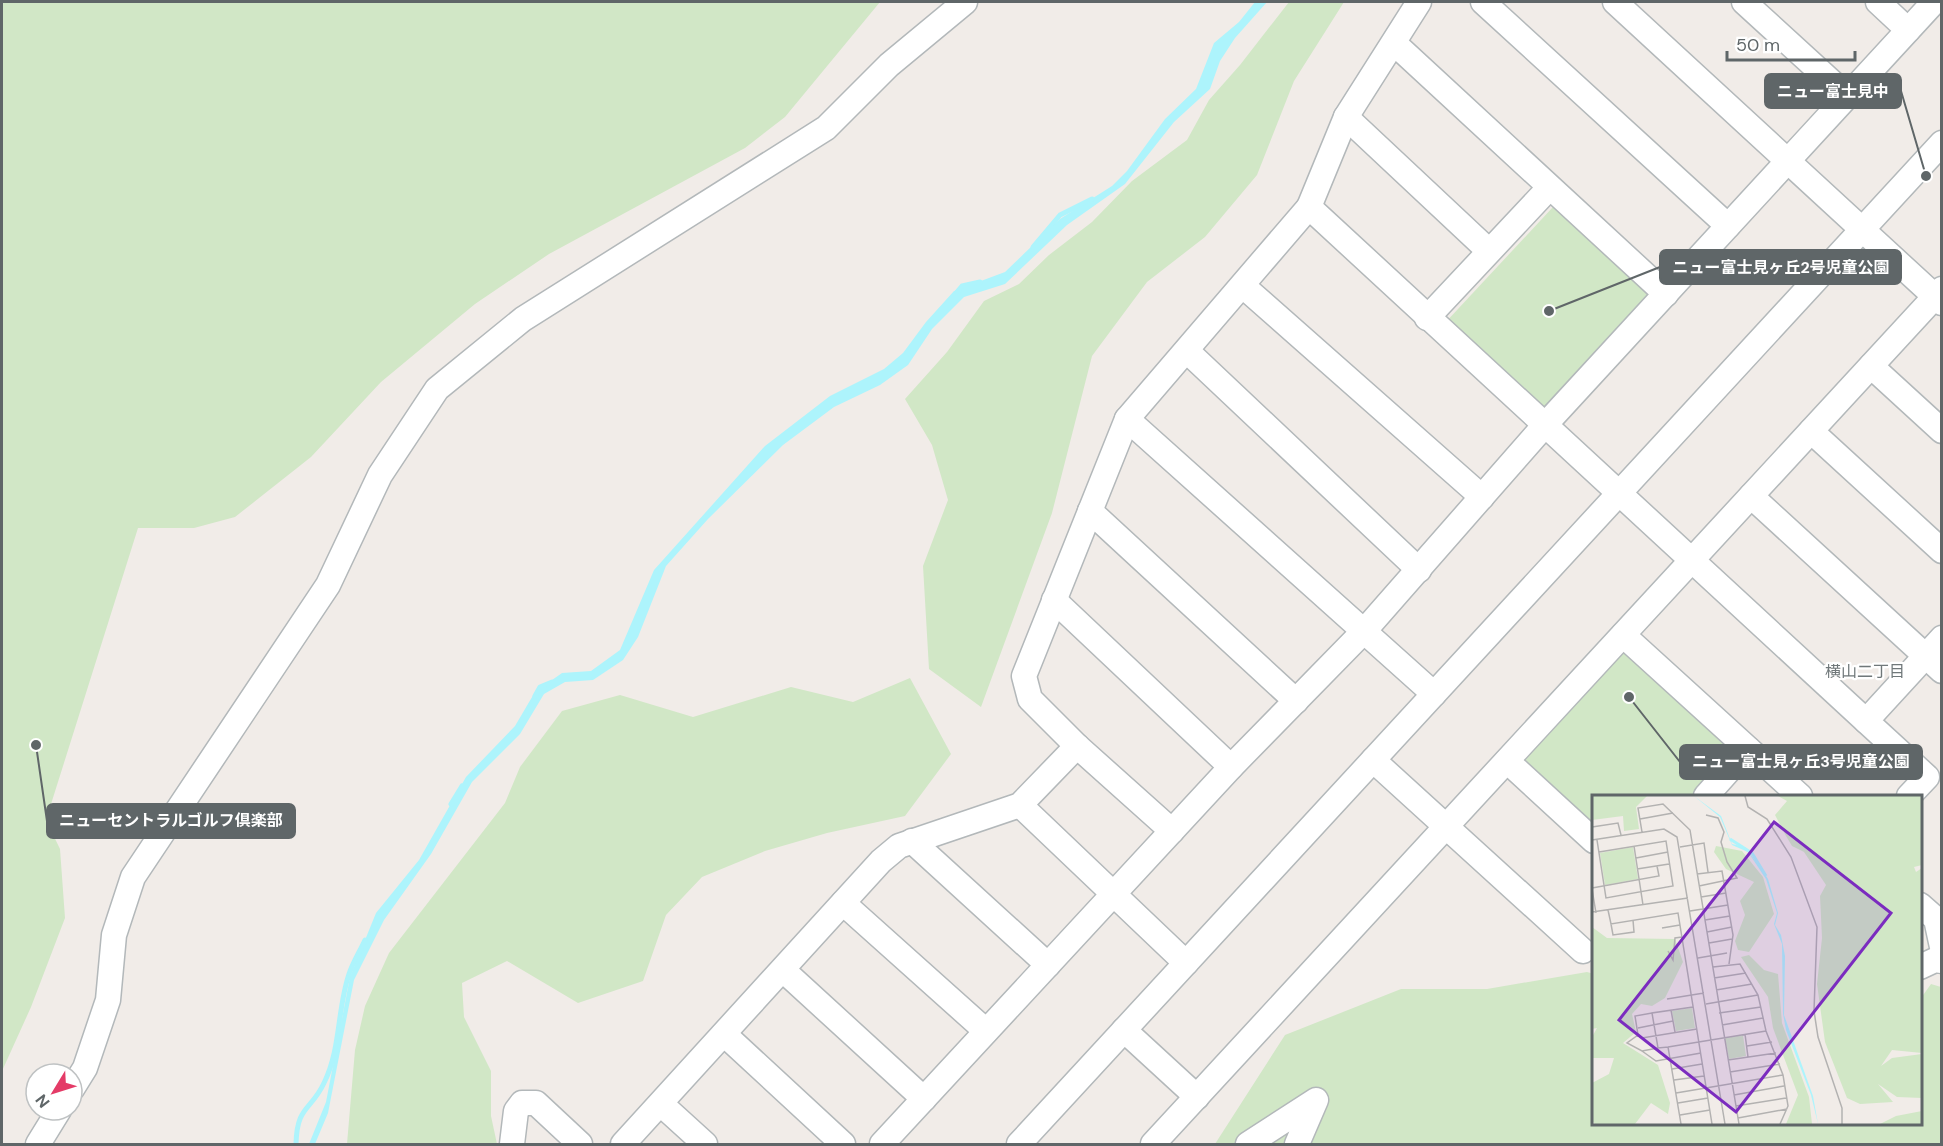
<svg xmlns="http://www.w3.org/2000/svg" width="1943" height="1146" font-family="'DM Sans','Noto Sans JP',sans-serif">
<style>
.green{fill:#d1e7c6}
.water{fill:#adf4fc}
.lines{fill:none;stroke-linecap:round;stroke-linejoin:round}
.stream{stroke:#adf4fc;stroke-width:5}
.minor-casing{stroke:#b3b8ba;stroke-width:27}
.minor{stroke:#fff;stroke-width:24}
.labels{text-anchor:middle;stroke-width:4.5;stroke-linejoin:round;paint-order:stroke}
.neighbourhood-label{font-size:16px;fill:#70787a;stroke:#fff}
.inset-river{fill:none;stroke:#adf4fc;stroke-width:3}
.inset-road{fill:none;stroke:#b3b2b1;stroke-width:1.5}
.view{fill:#7b2cbf;fill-opacity:0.15;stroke:#7b2cbf;stroke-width:3}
.inset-edge{fill:none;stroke:#5f6668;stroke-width:3}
.leader{fill:none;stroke:#5f6668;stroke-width:2}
.callout-dot{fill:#5f6668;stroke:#fff;stroke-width:2}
.callout{fill:#5f6668;stroke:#5f6668;stroke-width:2}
.callout-label{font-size:16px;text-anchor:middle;font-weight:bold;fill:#fff}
</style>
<rect width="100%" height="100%" fill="#f1ece8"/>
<g class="green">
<polygon points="2,2 880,2 785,117 745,148 549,254 475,304 381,382 311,457 235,517 194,528 138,528 46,820 60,849 65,918 31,1007 2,1071"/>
<polygon points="1289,2 1344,2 1294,81 1257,175 1205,237 1147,282 1092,356 1052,513 981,707 929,669 923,566 948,500 932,445 905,399 947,352 984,301 1019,284 1049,255 1092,222 1132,181 1187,140 1209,100 1240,65"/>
<polygon points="1553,207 1655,298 1545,418 1444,324"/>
<polygon points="1624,646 1737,748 1694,796 1594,796 1593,833 1518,763"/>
<polygon points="910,678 951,754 905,816 827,833 765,851 702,877 666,915 643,981 578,1003 507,961 462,983 464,1017 491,1071 491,1116 497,1144 347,1144 355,1050 365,1006 389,953 505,803 520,767 562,711 620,695 693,717 791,687 853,702"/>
<polygon points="1587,972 1594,974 1594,1124 1920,1124 1921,998 1931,984 1941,987 1941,1144 1215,1144 1285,1035 1401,989 1487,989"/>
</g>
<polygon class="water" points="1255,2 1267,2 1235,38 1220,61 1210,89 1174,122 1125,184 1067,225 1005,284 964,297 932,329 908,365 880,385 834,407 783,445 708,519 666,566 638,637 623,660 593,680 565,682 544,694 520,734 472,782 431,854 384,920 354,980 328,1113 315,1144 309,1144 326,1102 350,977 376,913 419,860 466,777 515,726 535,692 562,673 591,671 620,650 654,570 765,446 830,396 884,369 903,353 926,322 954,291 1005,272 1060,219 1112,186 1127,171 1165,119 1196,89 1214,43 1239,22"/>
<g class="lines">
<g class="stream">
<polyline points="1033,247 1060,215 1092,199"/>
<polyline points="957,292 962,286 980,282"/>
<polyline points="535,696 540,687 552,682"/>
<polyline points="451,804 462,786"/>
<path d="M296 1144C297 1105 311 1111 324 1083 341 1049 337 1009 349 974 353 962 360 951 365 940"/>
</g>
<defs>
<g id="minor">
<polyline points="1483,2 1728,226"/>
<polyline points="1615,2 1942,303"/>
<polyline points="1744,2 1847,96"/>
<polyline points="1878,2 1908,30"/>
<polyline points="1394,43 1666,294"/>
<polyline points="1346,117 1489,251"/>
<polyline points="1309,207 1866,721"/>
<polyline points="1243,286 1482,497"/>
<polyline points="1427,318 1549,188"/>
<polyline points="1187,351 1419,570"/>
<polyline points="1871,366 1942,431"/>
<polyline points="1127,419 1434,694"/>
<polyline points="1811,431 1942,551"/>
<polyline points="1751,496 1942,671"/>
<polyline points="1090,511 1296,701"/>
<polyline points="1054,600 1231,767"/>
<polyline points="1623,635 1800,796"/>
<polyline points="1373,760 1583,951"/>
<polyline points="1507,761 1594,841"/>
<polyline points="1706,796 1748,749"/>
<polyline points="1909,796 1927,777 1866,721 1942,638"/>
<polyline points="1020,805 1186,963"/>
<polyline points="1172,831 1077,746 1030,699 1024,676 1127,419 1309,207 1346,117 1419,2"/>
<polyline points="912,841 1048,965"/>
<polyline points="843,903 986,1031"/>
<polyline points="1920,905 1936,919 1942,947"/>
<polyline points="1920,967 1935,960 1942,961"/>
<polyline points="783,970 924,1099"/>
<polyline points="1124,1030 1197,1097"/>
<polyline points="724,1034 843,1144"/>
<polyline points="72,1089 85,1068 108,1000 114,935 133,877 328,585 380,475 437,389 523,319 826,128 889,65 965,2"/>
<polyline points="661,1104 705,1144"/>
<polyline points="38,1144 59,1110"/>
<polyline points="512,1144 516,1111 522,1103 536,1103 580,1144"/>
<polyline points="623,1144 881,861 899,846 1020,805 1077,746"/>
<polyline points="882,1144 1231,767 1365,630 1544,426 1934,2"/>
<polyline points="1019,1144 1942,143"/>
<polyline points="1153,1144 1942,289"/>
<polyline points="1248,1144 1316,1100 1297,1144"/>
</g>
</defs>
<use href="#minor" class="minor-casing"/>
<use href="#minor" class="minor"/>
</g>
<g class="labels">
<g class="neighbourhood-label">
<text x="1865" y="677">横山二丁目</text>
</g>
</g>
<g transform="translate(1592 795)">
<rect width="330" height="330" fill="#f1ece8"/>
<path d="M0 1H55L44 12 47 34 32 36 31 21 0 25ZM186 1H330V70L322 72 324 77 330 73V258L300 255 289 271 300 263 330 259V303L305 302 286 289 301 307 268 309 255 303 233 247 225 189 230 143 228 101 234 90 212 57 200 51 194 41 183 20 195 6ZM124 51 150 56 171 82 182 119 157 157 146 155 143 146 153 120 148 106 162 87 134 74 122 57ZM41 52 46 84 13 90 8 58ZM0 132 15 143 83 144 91 167 73 203 60 211 49 209 40 219 44 237 31 248 66 270 78 308 76 319 59 308 43 329H3L0 326V288L17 279 22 263H0V242L5 233 0 234ZM157 160 172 175 186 179 190 228 217 302 220 329H194L206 300 181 233 176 202 149 162ZM100 213 103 233 84 236 80 216ZM151 240 154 261 137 264 133 243ZM330 316V329H288L304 321Z" fill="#d1e7c6"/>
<path d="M102 1 129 21 140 49 149 51 156 56 171 76 176 84 186 118 183 130 189 140 193 161 192 220 221 301 226 329 219 300 194 235 191 219 190 149 182 129 185 118 174 84 156 57 140 50 128 22Z" fill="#adf4fc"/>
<path class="inset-river" d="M138 44 160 58 174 81"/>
<path class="inset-road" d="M153 1 156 12 175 24 199 62 225 132 222 216 226 242 250 313V329M48 24 81 18M0 32 26 28 29 40M50 37 46 13 71 9 98 35 147 329M0 45 72 34 85 42 133 329M5 45 14 103 81 91 74 46 7 57M42 51 51 110M88 52 112 48 116 77M44 63 76 57M45 74 77 69M105 79 130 76 141 140 137 169M107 91 145 83 135 67 129 47 132 37 126 23 114 20M0 93 67 81 65 71M0 94 4 118M109 102 134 98M16 115 19 129 86 118 120 329M98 116 136 110M0 117 96 103M113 125 138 121M19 129 21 140 42 137 41 125M70 133 88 130M115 137 140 132M117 148 140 144M76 156 81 165 83 143 90 142M106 163 135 158M121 172 148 169 166 200 174 236 191 280 196 311 188 329M122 183 154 178M124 195 160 189M75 204 112 198M114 209 166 200M79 215 83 237M60 218 43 221 46 240 35 248 50 256 66 253M127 218 169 212M130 230 171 223M46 233 81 226M153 239 156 262M45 240 50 243 105 234M155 251 180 247M76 252 174 236M50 256 64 266 109 258M136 265 184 258M80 274 110 269M138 277 188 269M82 285 112 281M84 298 191 280M142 300 192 291M86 308 116 303M144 311 194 303M88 320 118 315M146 323 195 314M89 329 76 252 66 253 60 218 101 212"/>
<path class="view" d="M182 27 299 118 144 317 27 225Z"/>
<rect width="330" height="330" class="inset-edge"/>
</g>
<path class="leader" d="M1926 176L1901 91M1549 311L1660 267M1629 697L1680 762M36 745L47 821"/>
<g class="callout-dot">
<circle cx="1926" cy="176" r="6"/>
<circle cx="1549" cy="311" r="6"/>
<circle cx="1629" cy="697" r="6"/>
<circle cx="36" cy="745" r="6"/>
</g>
<g class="callout">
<rect x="1765" y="74" width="136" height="34" rx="6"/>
<rect x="1660" y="250" width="241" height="34" rx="6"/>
<rect x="1680" y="745" width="242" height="34" rx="6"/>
<rect x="47" y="804" width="248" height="34" rx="6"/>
</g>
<g class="callout-label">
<text x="1833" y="97">ニュー富士見中</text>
<text x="1781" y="273">ニュー富士見ヶ丘2号児童公園</text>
<text x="1801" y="767">ニュー富士見ヶ丘3号児童公園</text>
<text x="171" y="826">ニューセントラルゴルフ倶楽部</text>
</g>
<rect width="1943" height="1146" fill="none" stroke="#5f6668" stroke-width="6"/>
<g transform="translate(54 1092) rotate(232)"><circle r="28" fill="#ffffff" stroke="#bfc2c3" stroke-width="1.5"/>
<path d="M0-4.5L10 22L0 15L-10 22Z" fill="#e43b67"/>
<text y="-9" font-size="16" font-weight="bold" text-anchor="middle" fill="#5f6668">N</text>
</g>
<path d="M1727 51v9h128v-9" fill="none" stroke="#5f6668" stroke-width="3"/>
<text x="1736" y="51" font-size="18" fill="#5f6668" stroke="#ffffff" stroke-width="4.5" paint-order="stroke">50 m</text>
</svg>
